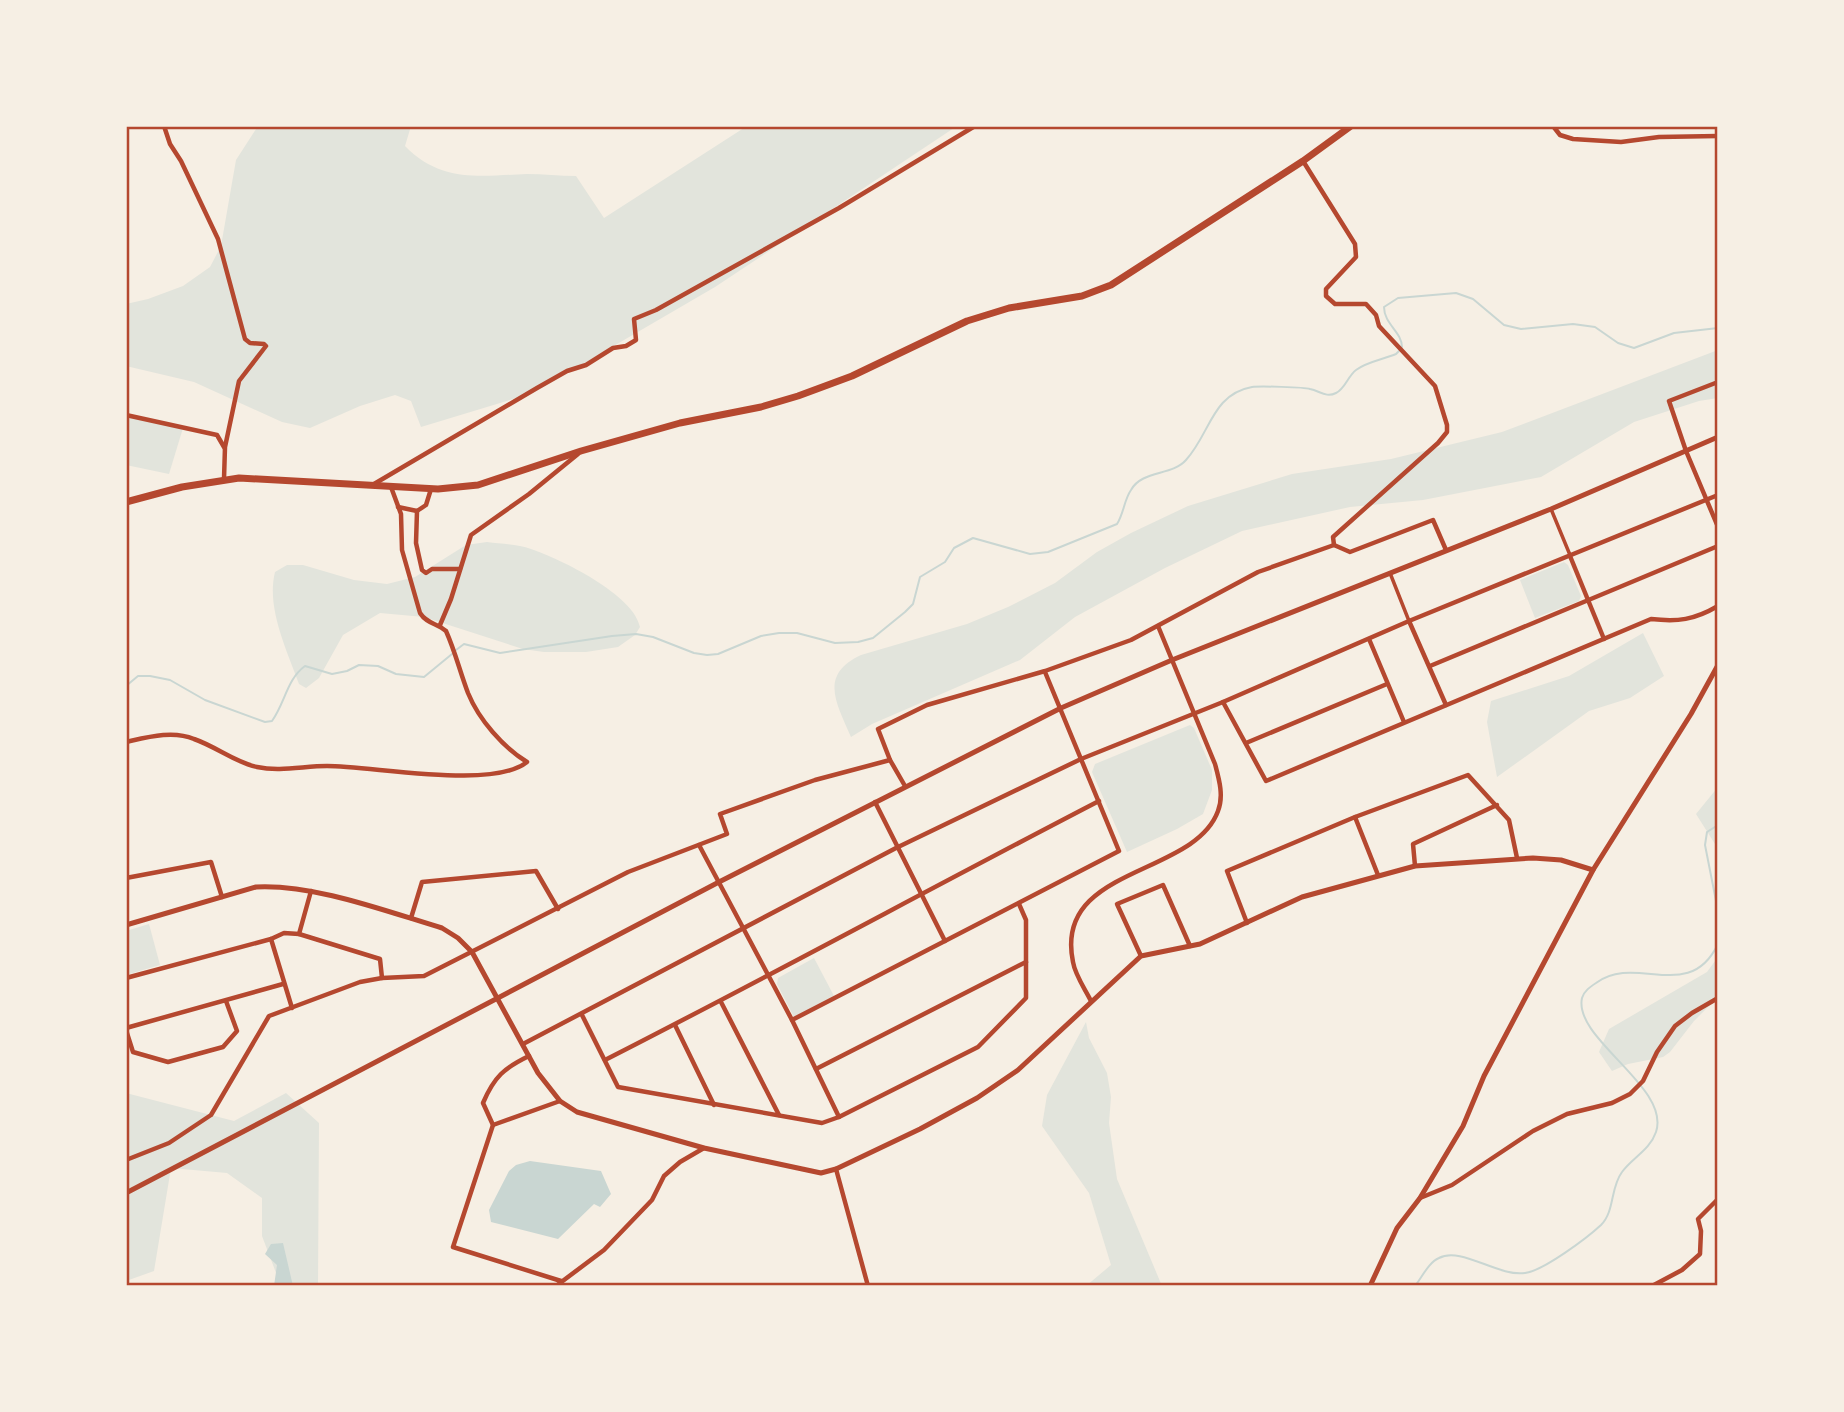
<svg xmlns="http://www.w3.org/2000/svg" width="1844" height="1412" font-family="Helvetica,sans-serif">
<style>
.green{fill:#e2e4dc}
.water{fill:#c9d6d2}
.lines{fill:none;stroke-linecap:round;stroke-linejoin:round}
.stream{stroke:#c9d6d2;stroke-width:2}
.pedestrian{stroke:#b5482f;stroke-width:3.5}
.minor{stroke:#b5482f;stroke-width:4.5}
.tertiary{stroke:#b5482f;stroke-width:5}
.primary{stroke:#b5482f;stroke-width:7}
.neatline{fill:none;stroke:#b5482f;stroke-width:2.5}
</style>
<rect width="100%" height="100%" fill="#f6efe4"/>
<g class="green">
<path d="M258 126H411L405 146C441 183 480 176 527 174 543 174 560 176 576 176L604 218 747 126H957L715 287 533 393 421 427 411 401 395 395 360 406 310 428 282 422 194 382 126 366V304L148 299 183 286 210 267 221 246 236 160Z"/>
<path d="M1718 350V398L1699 401 1634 422 1541 477 1423 500 1350 507 1242 531 1165 568 1075 617 1020 660 872 724 851 737C837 704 818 675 861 655L967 624 1008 607 1055 583 1097 552 1131 533 1188 506 1292 474 1391 459 1502 432Z"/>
<polygon points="126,416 183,428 169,474 126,465"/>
<path d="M487 542C501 544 518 544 531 549 561 559 634 595 640 627L635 635 618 647 586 652H544L523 649 424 617 380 613 343 635 319 678 306 688 299 684C287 650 266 608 275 572L287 565H303L354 580 387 584 415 577 466 545Z"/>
<polygon points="1564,562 1568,565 1581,596 1579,601 1535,618 1520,580"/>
<polygon points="1643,633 1664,676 1630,698 1589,711 1497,777 1487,722 1491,701 1569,676"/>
<polygon points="1190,725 1194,728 1212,770 1212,790 1203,814 1177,829 1127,852 1092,772 1095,764"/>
<polygon points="1718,787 1718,858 1715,844 1696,814"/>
<polygon points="149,924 160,965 126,975 126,931"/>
<polygon points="1718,957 1718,997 1694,1021 1670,1052 1663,1057 1628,1064 1612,1071 1599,1052 1609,1029 1707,972"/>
<polygon points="814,958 834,996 794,1017 777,984 778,978"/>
<polygon points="1086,1022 1089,1038 1107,1073 1111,1097 1109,1123 1117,1179 1162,1286 1086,1286 1111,1265 1089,1193 1042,1126 1047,1095"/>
<polygon points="126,1093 234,1121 286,1093 319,1123 318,1286 281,1286 262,1236 262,1198 227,1173 171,1168 154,1271 126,1281"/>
</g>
<g class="water">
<polygon points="530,1161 601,1171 611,1194 600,1207 594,1204 558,1239 491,1222 489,1210 509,1171 516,1165"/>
<polygon points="283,1243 293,1286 274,1286 277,1265 265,1254 271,1244"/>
</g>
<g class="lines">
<g class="stream">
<path d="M1402 347C1402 332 1384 324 1384 307L1398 298 1456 293 1473 299 1504 325 1521 329 1573 324 1595 327 1618 343 1634 348 1674 333 1718 328"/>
<path d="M456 650 464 644 500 653 612 636 636 634 653 637 694 653 707 655 718 654 761 636 779 633H797L835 643 858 642 873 638 905 612 913 604 920 577 945 562 954 548 973 538 1030 554 1048 552 1117 524C1124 513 1124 500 1131 490 1142 470 1172 476 1186 460 1210 434 1212 394 1252 387 1259 386 1304 387 1310 389 1320 391 1326 398 1336 393 1345 389 1348 376 1356 370 1366 362 1384 359 1396 354L1399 351"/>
<path d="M126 686 138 676H150L170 680 205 700 265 722 272 721C285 703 287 679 305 666L332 674 347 671 359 665 378 666 396 674 424 677 452 654"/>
<polyline points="1718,825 1707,832 1705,845 1718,911"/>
<path d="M1415 1286C1422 1277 1429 1262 1439 1258 1461 1246 1498 1277 1525 1273 1543 1271 1587 1238 1601 1225 1615 1211 1610 1188 1622 1172 1632 1158 1650 1150 1656 1132 1671 1087 1573 1039 1582 998 1584 991 1590 987 1596 983 1636 953 1689 1004 1718 944"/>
</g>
<g class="pedestrian">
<polyline points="1551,509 1570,555"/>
<polyline points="1390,573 1409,621"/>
</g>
<g class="minor">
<polyline points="164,126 170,144 181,161 218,239 245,339 250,343 264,344 266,346 239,381 225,447 224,479"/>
<polyline points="1553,126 1560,135 1573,139 1621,142 1659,137 1718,136"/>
<polyline points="1303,161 1355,244 1356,257 1326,289 1326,296 1335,304 1366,304 1376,315 1379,326 1435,386 1447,425 1447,432 1438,443 1333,537 1334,545"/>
<polyline points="1718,382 1669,401 1686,451 1718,527"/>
<polyline points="126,415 217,435 224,447"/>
<polyline points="374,484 537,388 567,371 586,365 613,348 626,346 636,340 634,319 656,310 839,208 975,126"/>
<polyline points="398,507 417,511 426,505 431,489"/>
<polyline points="417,511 416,543 422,570 426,573 432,569 460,569"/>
<polyline points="1570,556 1604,639"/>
<polyline points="1409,621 1446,705"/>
<polyline points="440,625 451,599 471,535 529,494 578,454"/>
<polyline points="1369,639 1404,722"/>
<polyline points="1430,666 1718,546"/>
<path d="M1223 702 1266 781 1651 619C1678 622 1694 620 1718 606"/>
<path d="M126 742C148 737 173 730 194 739 217 747 234 762 257 767 280 772 304 766 327 766 374 766 492 790 527 762 503 747 479 720 468 693 460 672 455 651 446 631 437 623 427 624 420 613L402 550 401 514 391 487"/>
<polyline points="1246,743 1387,684"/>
<polyline points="905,786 890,760 878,729 927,705 1045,671 1131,640 1258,572 1334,545 1350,552 1433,520 1446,550"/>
<polyline points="875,802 945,941"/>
<polyline points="1355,817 1378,875"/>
<polyline points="699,845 792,1020 839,1117"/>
<polyline points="1415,866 1413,844 1497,805"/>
<polyline points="126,878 211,862 222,897"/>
<polyline points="411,918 422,882 536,871 558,909"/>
<polyline points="1247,923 1227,871 1355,817 1468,775 1509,820 1517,858"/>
<polyline points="299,934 311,891"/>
<polyline points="271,939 292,1008"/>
<polyline points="1141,956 1117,904 1163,885 1190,946"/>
<polyline points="126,978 271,939 284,933 299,934 380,959 382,978"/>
<path d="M1091 1001C1085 989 1075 975 1073 962 1053 866 1194 877 1218 811 1224 796 1219 779 1215 764L1158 626"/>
<polyline points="721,1002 779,1115"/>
<polyline points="582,1015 618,1087 822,1123 839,1117 978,1047 1026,998 1026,920 1019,904"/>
<polyline points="792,1020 1119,851 1045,672"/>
<polyline points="675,1025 714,1105"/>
<polyline points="126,1028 283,984"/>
<polyline points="126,1030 133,1052 168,1062 223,1047 237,1031 226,1001"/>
<polyline points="523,1044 896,848 1081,759 1223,702 1409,621 1718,495"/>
<path d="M529 1056C504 1068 494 1077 483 1103L493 1125 453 1247 561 1281"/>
<path d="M605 1060C770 976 933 887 1099 801"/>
<polyline points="816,1069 1026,962"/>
<polyline points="493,1125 560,1101"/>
<polyline points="126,1160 169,1143 211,1115 269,1016 360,982 382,978 424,976 628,872 727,834 720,814 815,780 890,760"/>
<polyline points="836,1169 868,1286"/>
<polyline points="1420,1198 1452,1185 1533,1131 1567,1114 1612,1103 1630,1094 1643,1081 1657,1052 1675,1026 1692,1013 1718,998"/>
<polyline points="556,1286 604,1250 652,1200 664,1176 680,1162 704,1148"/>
<polyline points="1652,1286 1682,1270 1700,1254 1701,1231 1698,1219 1718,1199"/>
</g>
<g class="tertiary">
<path d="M126 925 256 887C314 884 385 911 442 928L458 938 472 952 538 1073 560 1101 577 1112 704 1148 821 1173 836 1169 920 1129 977 1098 1018 1070 1141 956 1200 944 1302 897 1415 866 1533 858 1561 860 1593 870"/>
<polyline points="126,1193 719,882 1061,708 1172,660 1551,509 1718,437"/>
<polyline points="1370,1286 1397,1228 1420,1198 1463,1126 1484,1076 1593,870 1691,714 1718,665"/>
</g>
<polyline class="primary" points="126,502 182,487 239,478 438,489 478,485 581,451 680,423 761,407 798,396 852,376 967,321 1009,308 1082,296 1111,285 1303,161 1351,126"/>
</g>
<rect width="1844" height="1412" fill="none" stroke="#f6efe4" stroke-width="256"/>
<rect x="128" y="128" width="1588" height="1156" class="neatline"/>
</svg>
